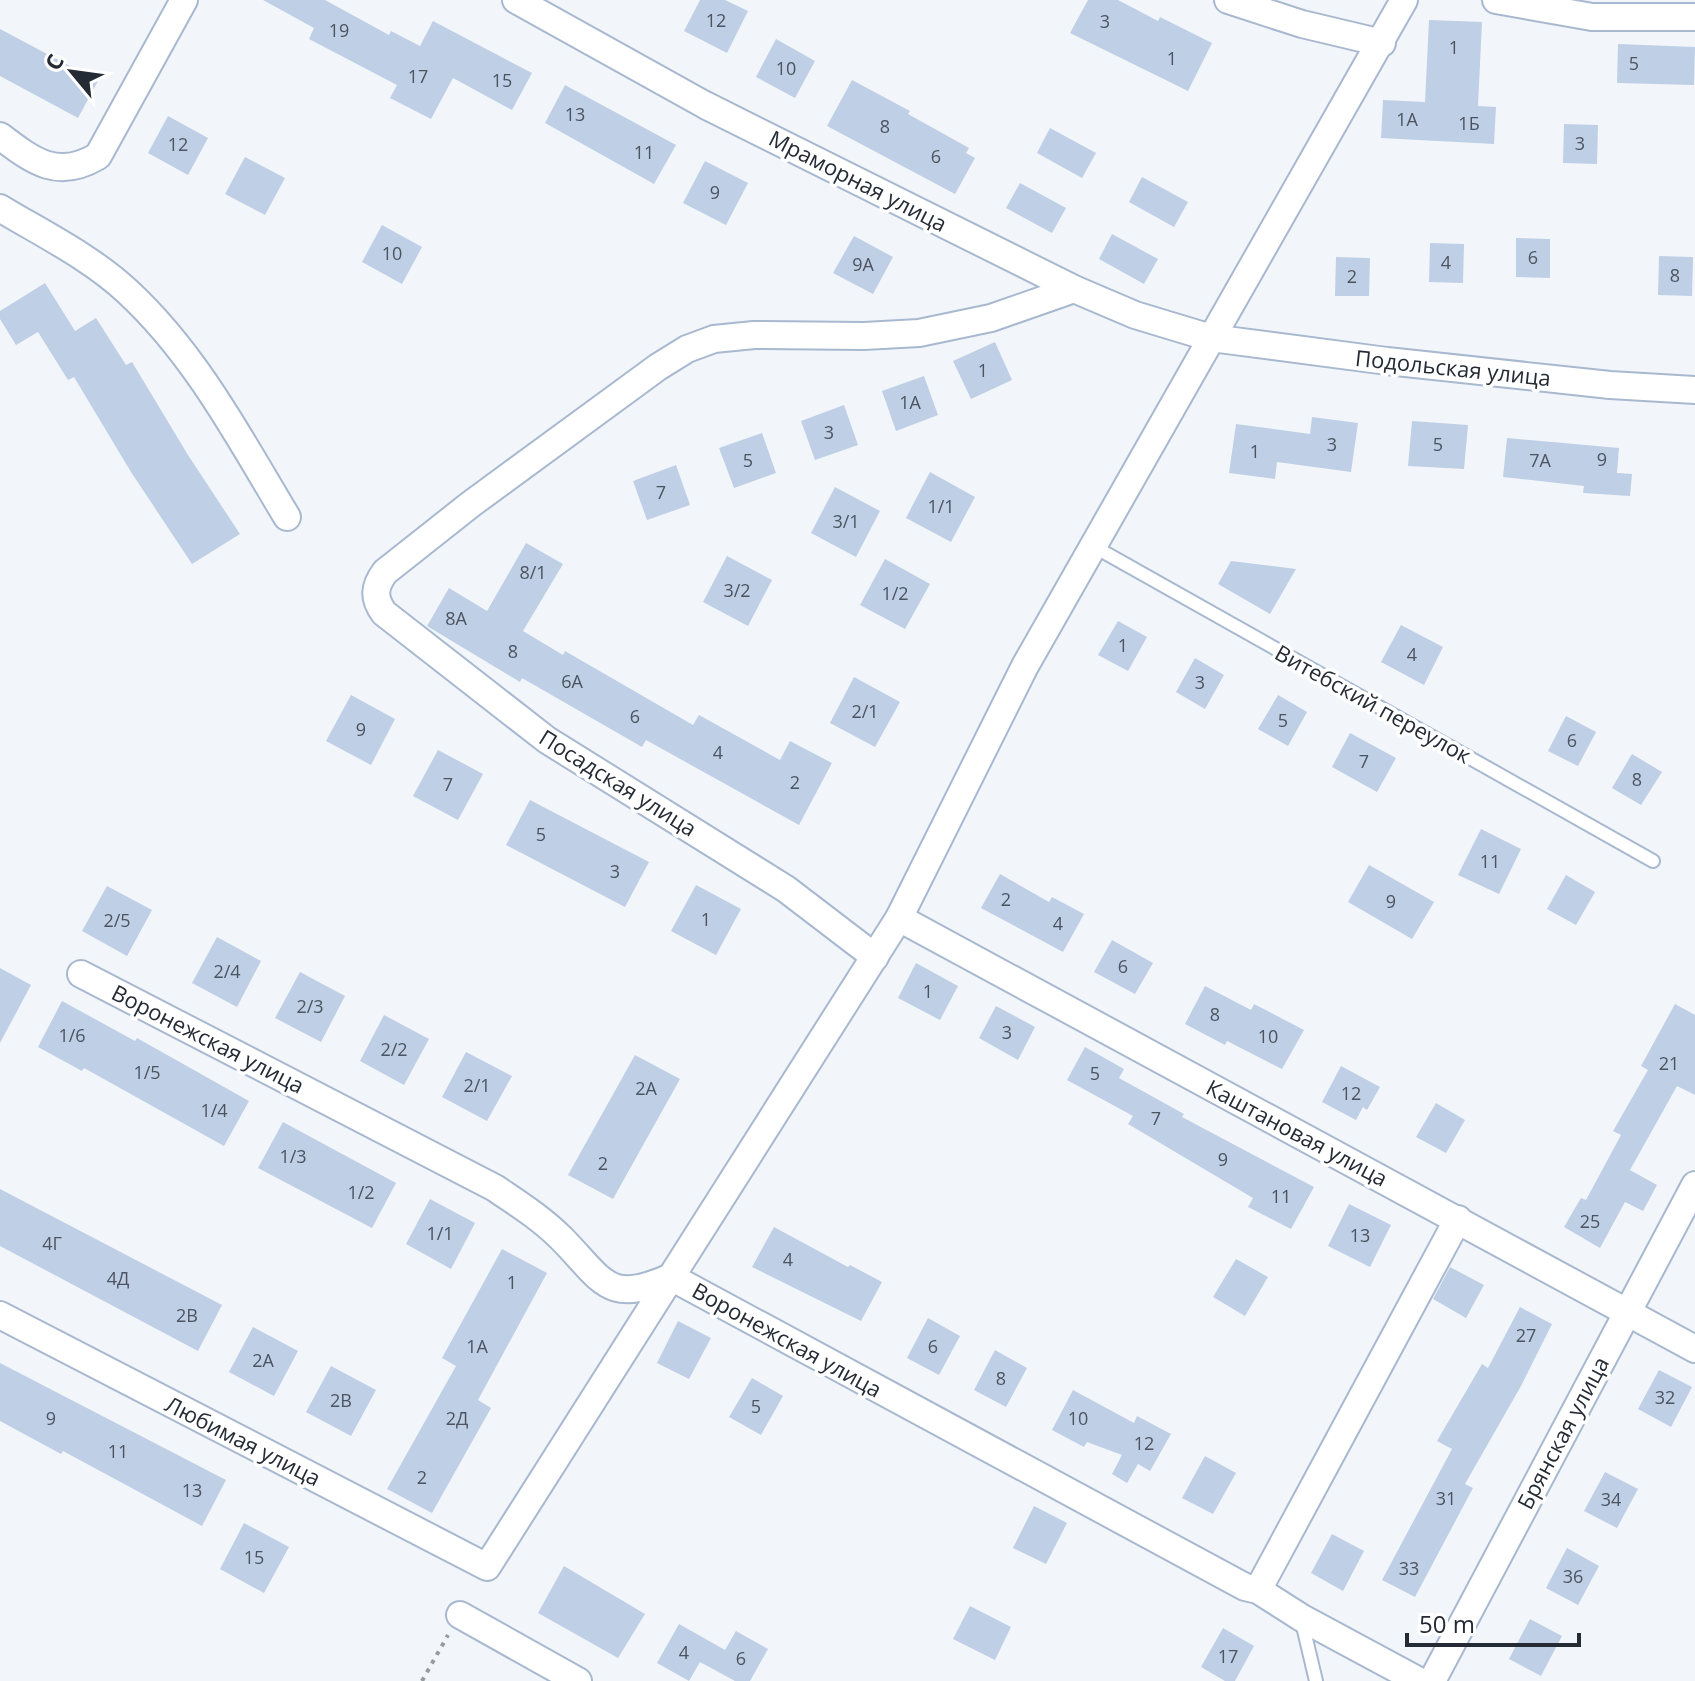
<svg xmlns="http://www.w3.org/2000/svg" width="1695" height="1681" font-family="'Open Sans',sans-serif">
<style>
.building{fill:#bfcfe6}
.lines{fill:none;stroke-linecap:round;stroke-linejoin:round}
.lane-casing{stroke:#a8b8cf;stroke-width:16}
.street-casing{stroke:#a8b8cf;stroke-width:30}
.path{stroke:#959aa1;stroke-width:4;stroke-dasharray:4 6;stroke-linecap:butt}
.lane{stroke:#fff;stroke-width:12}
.street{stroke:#fff;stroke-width:26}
.labels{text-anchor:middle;stroke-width:7;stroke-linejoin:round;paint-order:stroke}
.number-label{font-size:18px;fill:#4c5460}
.street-label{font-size:22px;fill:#252b34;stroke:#fff}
</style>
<rect width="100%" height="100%" fill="#f2f6fb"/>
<g class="building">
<polygon points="263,0 325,0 389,35 391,31 420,46 433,21 532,73 512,110 453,78 431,119 390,98 397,85 309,39 314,28"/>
<polygon points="700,0 725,0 748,11 727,53 684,31"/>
<polygon points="1088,0 1118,0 1158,21 1160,17 1212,43 1188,91 1070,33"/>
<polygon points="1429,20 1482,22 1478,106 1496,107 1494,144 1381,138 1383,100 1425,102"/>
<polygon points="0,29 98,81 78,118 0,76"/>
<polygon points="776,39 815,61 795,98 756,77"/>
<polygon points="1618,44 1695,47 1694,85 1617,83"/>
<polygon points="852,80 910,111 908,114 969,148 966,153 975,158 955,194 827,126"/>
<polygon points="565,85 676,145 654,184 545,123"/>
<polygon points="168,116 208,138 188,175 148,153"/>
<polygon points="1564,124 1598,125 1597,164 1563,163"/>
<polygon points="1050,128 1096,153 1082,178 1037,153"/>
<polygon points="245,157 285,178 265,215 225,194"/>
<polygon points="705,161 748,183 726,225 683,203"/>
<polygon points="1142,177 1188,202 1174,227 1129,202"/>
<polygon points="1020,183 1066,208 1052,233 1006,208"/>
<polygon points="382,225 422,247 402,284 362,262"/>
<polygon points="1112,234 1158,259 1144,284 1099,259"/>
<polygon points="854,236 893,257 873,294 833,273"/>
<polygon points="1516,238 1550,239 1550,278 1516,277"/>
<polygon points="1430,243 1464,244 1463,283 1429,282"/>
<polygon points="1659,256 1693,257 1692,296 1658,295"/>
<polygon points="1336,257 1370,258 1369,296 1335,296"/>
<polygon points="45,283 75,331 96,318 126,365 132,362 188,455 240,534 192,564 131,472 74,377 68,380 38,332 16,345 0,319 0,311"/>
<polygon points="995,342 1012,380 971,399 953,361"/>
<polygon points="924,376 938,415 896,431 882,391"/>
<polygon points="844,405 858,445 815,460 801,421"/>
<polygon points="1312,417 1358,423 1351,472 1277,462 1275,479 1229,473 1236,424 1310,434"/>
<polygon points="1412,421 1468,425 1464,469 1408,466"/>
<polygon points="762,433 776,473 734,488 719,448"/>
<polygon points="1507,438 1619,448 1617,473 1632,474 1630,496 1583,493 1584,486 1503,477"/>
<polygon points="676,465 690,505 647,520 633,481"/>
<polygon points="930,472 975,497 951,542 906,518"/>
<polygon points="835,487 880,511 856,557 811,533"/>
<polygon points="526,543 563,564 523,631 563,655 565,651 693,725 699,715 780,760 790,741 832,763 799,825 646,740 642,747 522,678 520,682 427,626 449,588 487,611"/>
<polygon points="727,556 772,580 748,626 703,602"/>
<polygon points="885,559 930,584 905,629 860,605"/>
<polygon points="1231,561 1296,569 1270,614 1218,584"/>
<polygon points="1118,621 1147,637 1128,671 1098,655"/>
<polygon points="1401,625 1443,647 1424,685 1381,662"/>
<polygon points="1195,658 1224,675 1205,709 1176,692"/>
<polygon points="854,677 900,702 875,747 830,723"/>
<polygon points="351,695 395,719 371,765 326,741"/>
<polygon points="1278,695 1307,712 1288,746 1258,729"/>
<polygon points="1566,716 1596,732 1578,766 1548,751"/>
<polygon points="1350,733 1396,758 1377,792 1332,767"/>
<polygon points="438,750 483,774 458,820 413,796"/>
<polygon points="1632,754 1662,772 1641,805 1612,788"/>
<polygon points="530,800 649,862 625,907 506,845"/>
<polygon points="1481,829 1521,849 1499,894 1458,875"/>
<polygon points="1369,865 1434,902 1412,939 1348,902"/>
<polygon points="1000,874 1049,902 1052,897 1084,914 1063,952 981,908"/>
<polygon points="1566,875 1595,892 1576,925 1547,909"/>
<polygon points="696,885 741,909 716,955 671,931"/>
<polygon points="107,886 152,910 127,956 82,931"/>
<polygon points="217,937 261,961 237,1007 192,983"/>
<polygon points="1112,940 1153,963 1135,994 1094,972"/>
<polygon points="916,963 958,986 940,1020 898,998"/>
<polygon points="0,968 31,985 0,1043"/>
<polygon points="300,972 345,996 321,1042 275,1018"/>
<polygon points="1205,986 1251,1010 1254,1004 1304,1030 1282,1069 1227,1041 1225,1045 1185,1024"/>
<polygon points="62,1001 135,1041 137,1038 249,1101 224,1146 84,1068 82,1071 38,1047"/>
<polygon points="1675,1004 1695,1015 1695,1095 1677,1086 1630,1170 1657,1185 1643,1211 1625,1202 1600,1248 1564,1227 1581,1198 1586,1200 1621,1135 1613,1131 1648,1070 1641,1066"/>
<polygon points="996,1006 1035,1027 1018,1060 979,1038"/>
<polygon points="384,1015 429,1039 404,1085 360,1061"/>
<polygon points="1085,1047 1124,1069 1119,1078 1184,1114 1182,1117 1314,1187 1291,1229 1248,1207 1253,1198 1128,1124 1133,1116 1067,1080"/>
<polygon points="466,1052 512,1076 487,1121 442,1097"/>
<polygon points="635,1055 680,1079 613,1199 568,1175"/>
<polygon points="1341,1066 1380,1087 1367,1110 1363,1107 1356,1120 1322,1102"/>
<polygon points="1436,1103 1465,1120 1446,1153 1416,1137"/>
<polygon points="283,1122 396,1183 372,1228 258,1168"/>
<polygon points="0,1189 222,1305 198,1351 0,1246"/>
<polygon points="430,1199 475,1223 451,1269 406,1244"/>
<polygon points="1349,1204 1391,1225 1370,1267 1328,1246"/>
<polygon points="774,1227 848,1267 850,1265 882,1282 861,1321 752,1267"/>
<polygon points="502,1249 547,1273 478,1400 491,1408 432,1513 387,1489 456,1366 442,1358"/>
<polygon points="1236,1259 1268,1277 1245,1316 1213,1297"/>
<polygon points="1450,1267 1484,1285 1466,1318 1433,1299"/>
<polygon points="1520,1307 1552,1324 1521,1386 1465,1484 1473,1488 1415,1597 1382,1580 1452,1449 1437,1441 1482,1364 1488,1368"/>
<polygon points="928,1318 960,1336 939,1375 907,1358"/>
<polygon points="678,1321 711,1338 689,1379 657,1363"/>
<polygon points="253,1327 298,1351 274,1396 229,1372"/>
<polygon points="995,1350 1027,1368 1006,1407 974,1390"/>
<polygon points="0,1363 226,1480 202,1526 63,1451 61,1454 0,1421"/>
<polygon points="331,1366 376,1390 351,1436 306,1412"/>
<polygon points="1659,1370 1692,1387 1671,1427 1638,1409"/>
<polygon points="752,1378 783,1396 761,1435 729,1417"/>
<polygon points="1073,1390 1134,1423 1137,1416 1171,1434 1150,1471 1138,1464 1127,1483 1112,1474 1122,1455 1087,1442 1084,1447 1052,1430"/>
<polygon points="1205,1456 1236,1473 1213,1514 1182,1498"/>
<polygon points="1605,1472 1638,1489 1617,1528 1584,1511"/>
<polygon points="1034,1506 1067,1523 1046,1564 1013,1548"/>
<polygon points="244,1523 289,1547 264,1593 220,1569"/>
<polygon points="1332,1534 1364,1551 1343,1591 1311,1573"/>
<polygon points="1567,1548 1599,1566 1578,1605 1546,1588"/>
<polygon points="564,1566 645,1614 618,1658 538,1613"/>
<polygon points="970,1606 1011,1627 995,1660 953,1639"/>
<polygon points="1530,1619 1562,1636 1541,1676 1509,1659"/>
<polygon points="679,1624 725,1650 736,1631 768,1649 750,1681 735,1681 700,1662 689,1681 657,1663"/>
<polygon points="1223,1628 1254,1646 1235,1681 1225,1681 1201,1667"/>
</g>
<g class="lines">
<defs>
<g id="lane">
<polyline points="1093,546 1653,861"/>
<polyline points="1302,1622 1316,1681"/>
</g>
<g id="street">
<polyline points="516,0 705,105 1074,289 1135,315 1211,338 1387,361 1610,385 1695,390"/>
<polyline points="1228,0 1302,24 1382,43"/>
<polyline points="1496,0 1592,17 1695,17"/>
<path d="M0 136C34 162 58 180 98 156L184 0"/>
<path d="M0 208C43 234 92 258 128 292 196 355 240 439 287 517"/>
<polyline points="899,918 1695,1349"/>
<path d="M875 957 786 889 547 740 384 613C373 598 374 587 385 572L471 504 658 367 687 349 714 339 754 335 864 336 919 333 991 318 1074 289"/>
<path d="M81 974 495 1188C517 1203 541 1218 561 1238 603 1280 607 1306 671 1277L1245 1587 1258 1590 1302 1618 1419 1681"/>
<polyline points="0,1315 487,1567 899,918 1025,666 1404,0"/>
<polyline points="1258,1590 1458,1219"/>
<polyline points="460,1615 578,1681"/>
<polyline points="1432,1681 1695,1185"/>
</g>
</defs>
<use href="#lane" class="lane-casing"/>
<use href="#street" class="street-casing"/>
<polyline class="path" points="422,1681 448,1635"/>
<use href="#lane" class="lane"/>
<use href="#street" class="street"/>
</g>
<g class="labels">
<g class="number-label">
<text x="716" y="27">12</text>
<text x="1105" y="28">3</text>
<text x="339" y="37">19</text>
<text x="1454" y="54">1</text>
<text x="1172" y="65">1</text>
<text x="1634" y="70">5</text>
<text x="786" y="75">10</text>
<text x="418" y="83">17</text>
<text x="502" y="87">15</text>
<text x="575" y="121">13</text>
<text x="1407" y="126">1А</text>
<text x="1469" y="130">1Б</text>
<text x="885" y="133">8</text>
<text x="1580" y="150">3</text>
<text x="178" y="151">12</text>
<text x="644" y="159">11</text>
<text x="936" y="163">6</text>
<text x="715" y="199">9</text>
<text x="392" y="260">10</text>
<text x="1533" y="264">6</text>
<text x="1446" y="269">4</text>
<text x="863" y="271">9А</text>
<text x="1675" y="282">8</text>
<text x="1352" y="283">2</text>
<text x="983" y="377">1</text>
<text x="910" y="409">1А</text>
<text x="829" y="439">3</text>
<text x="1332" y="451">3</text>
<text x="1438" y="451">5</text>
<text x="1255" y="458">1</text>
<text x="1602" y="466">9</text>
<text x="748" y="467">5</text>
<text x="1540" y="467">7А</text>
<text x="661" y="499">7</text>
<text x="941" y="513">1/1</text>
<text x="846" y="528">3/1</text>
<text x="533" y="579">8/1</text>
<text x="737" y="597">3/2</text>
<text x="895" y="600">1/2</text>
<text x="456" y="625">8А</text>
<text x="1123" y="652">1</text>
<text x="513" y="658">8</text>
<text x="1412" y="661">4</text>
<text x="572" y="688">6А</text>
<text x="1200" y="689">3</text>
<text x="865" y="718">2/1</text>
<text x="635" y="723">6</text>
<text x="1283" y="727">5</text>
<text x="361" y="736">9</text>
<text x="1572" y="747">6</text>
<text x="718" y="759">4</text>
<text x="1364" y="768">7</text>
<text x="1637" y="786">8</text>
<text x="795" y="789">2</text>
<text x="448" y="791">7</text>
<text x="541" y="841">5</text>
<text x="1490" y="868">11</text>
<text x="615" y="878">3</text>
<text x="1006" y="906">2</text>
<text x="1391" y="908">9</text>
<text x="706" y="926">1</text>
<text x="117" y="927">2/5</text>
<text x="1058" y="930">4</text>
<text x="1123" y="973">6</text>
<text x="227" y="978">2/4</text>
<text x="928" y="998">1</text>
<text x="310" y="1013">2/3</text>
<text x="1215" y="1021">8</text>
<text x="1007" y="1039">3</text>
<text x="72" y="1042">1/6</text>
<text x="1268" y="1043">10</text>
<text x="394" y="1056">2/2</text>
<text x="1669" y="1070">21</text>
<text x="147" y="1079">1/5</text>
<text x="1095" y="1080">5</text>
<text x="477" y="1092">2/1</text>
<text x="646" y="1095">2А</text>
<text x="1351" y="1100">12</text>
<text x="214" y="1117">1/4</text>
<text x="1156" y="1125">7</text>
<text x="293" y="1163">1/3</text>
<text x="1223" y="1166">9</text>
<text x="603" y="1170">2</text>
<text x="361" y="1199">1/2</text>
<text x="1281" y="1203">11</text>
<text x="1590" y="1228">25</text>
<text x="440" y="1240">1/1</text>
<text x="1360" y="1242">13</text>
<text x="52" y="1250">4Г</text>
<text x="788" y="1266">4</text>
<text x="118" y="1285">4Д</text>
<text x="512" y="1289">1</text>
<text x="187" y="1322">2В</text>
<text x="1526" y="1342">27</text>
<text x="477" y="1353">1А</text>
<text x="933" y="1353">6</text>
<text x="263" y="1367">2А</text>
<text x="1001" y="1385">8</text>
<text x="1665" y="1404">32</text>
<text x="341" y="1407">2В</text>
<text x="756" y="1413">5</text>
<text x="51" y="1425">9</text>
<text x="457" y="1425">2Д</text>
<text x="1078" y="1425">10</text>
<text x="1144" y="1450">12</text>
<text x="118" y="1458">11</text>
<text x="422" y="1484">2</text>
<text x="192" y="1497">13</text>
<text x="1446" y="1505">31</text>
<text x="1611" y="1506">34</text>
<text x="254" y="1564">15</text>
<text x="1409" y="1575">33</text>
<text x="1573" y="1583">36</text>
<text x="684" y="1659">4</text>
<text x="1228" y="1663">17</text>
<text x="741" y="1665">6</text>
</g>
<g class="street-label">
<text transform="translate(858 181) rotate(27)" y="8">Мраморная улица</text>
<text transform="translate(1453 368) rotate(6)" y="8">Подольская улица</text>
<text transform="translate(1373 704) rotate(29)" y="8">Витебский переулок</text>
<text transform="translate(618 783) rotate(32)" y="8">Посадская улица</text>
<text transform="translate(208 1039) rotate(27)" y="8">Воронежская улица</text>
<text transform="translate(1297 1133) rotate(28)" y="8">Каштановая улица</text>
<text transform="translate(787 1340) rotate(29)" y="8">Воронежская улица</text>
<text transform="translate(1563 1433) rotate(-62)" y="8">Брянская улица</text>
<text transform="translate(243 1441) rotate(27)" y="8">Любимая улица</text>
</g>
</g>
<g transform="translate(72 72) rotate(299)" stroke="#ffffff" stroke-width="6" paint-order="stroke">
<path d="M0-6L14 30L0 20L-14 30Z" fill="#252b34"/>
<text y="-12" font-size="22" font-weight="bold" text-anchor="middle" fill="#252b34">С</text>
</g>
<path d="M1407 1633v12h172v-12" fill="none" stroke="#252b34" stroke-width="4"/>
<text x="1419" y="1633" font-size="24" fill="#252b34" stroke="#ffffff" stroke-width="6" paint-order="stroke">50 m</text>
</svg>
